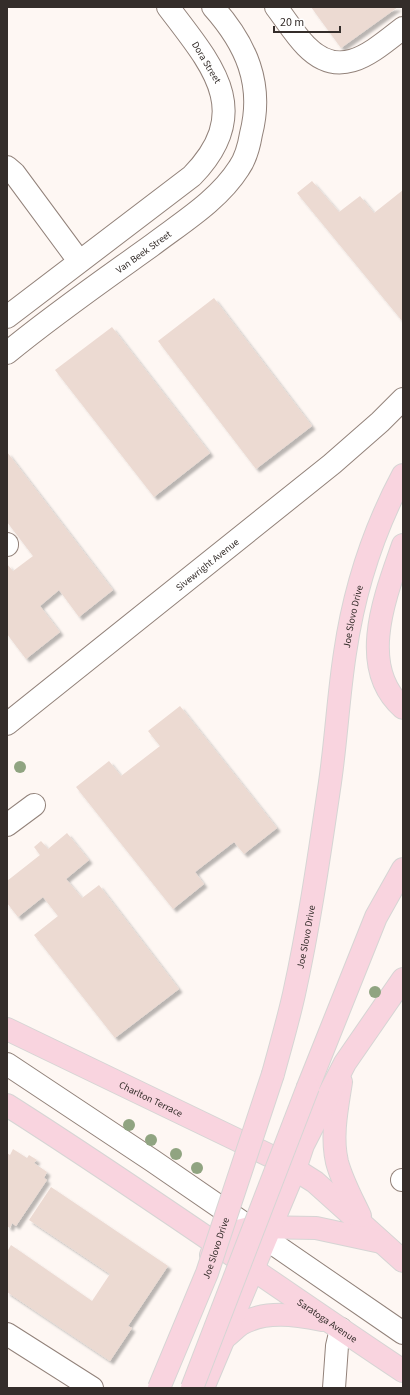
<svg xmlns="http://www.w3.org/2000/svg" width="410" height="1395" font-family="'Source Sans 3',sans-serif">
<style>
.building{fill:#ecdad2;filter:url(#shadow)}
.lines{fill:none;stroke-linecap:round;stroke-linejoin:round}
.minor-casing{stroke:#92827a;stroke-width:24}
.major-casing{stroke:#d6d5d4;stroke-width:24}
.minor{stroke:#fff;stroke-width:22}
.major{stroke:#f9d4df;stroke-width:22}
.major-bridge-casing{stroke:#d6d5d4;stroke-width:24;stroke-linecap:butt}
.major-bridge{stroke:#f9d4df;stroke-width:22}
.tree{fill:#90a481}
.labels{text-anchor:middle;stroke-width:3.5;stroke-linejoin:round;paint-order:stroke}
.street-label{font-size:10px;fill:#342d2a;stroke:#fff}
</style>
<defs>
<filter id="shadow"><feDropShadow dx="3.5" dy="3.5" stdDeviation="1" flood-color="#0004"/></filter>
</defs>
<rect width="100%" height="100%" fill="#fef7f3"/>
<g class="building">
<polygon points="311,7 398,7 341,48"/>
<polygon points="312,181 339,212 360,196 374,213 403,190 403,322 297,193"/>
<polygon points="214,298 312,426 256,469 158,341"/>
<polygon points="112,327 210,453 154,497 55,370"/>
<polygon points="7,452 113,590 79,617 59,590 40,606 60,632 26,659 7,634 7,564 13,571 33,556 7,522"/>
<polygon points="180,706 277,828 244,854 234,842 195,872 204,884 173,909 76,787 109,761 121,776 160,746 148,731"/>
<polygon points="67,833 89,860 66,879 82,898 99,885 179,989 115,1038 34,935 58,916 43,897 18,917 7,903 7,881 40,855 34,847 41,841 48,849"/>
<polygon points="13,1149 27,1158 29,1155 37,1160 34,1163 47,1172 44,1178 47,1180 16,1226 12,1223 10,1228 7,1226 7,1153 10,1155"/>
<polygon points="51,1187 168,1266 128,1326 132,1328 110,1361 7,1292 7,1252 11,1245 92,1301 110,1274 29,1220"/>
</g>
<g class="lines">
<defs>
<g id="minor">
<path d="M276 7C286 20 295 35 306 46 341 82 373 51 403 28"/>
<polyline points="7,167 14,173 79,261"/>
<path d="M7 317 192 176C255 111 212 65 168 7"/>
<path id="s1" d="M7 353C53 315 102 281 151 246 181 223 218 201 239 168 246 158 249 146 251 134 264 84 246 44 213 7"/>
<polyline points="7,544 7,545"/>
<path id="s2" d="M7 724 332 464 380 422 403 399"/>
<polyline points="7,825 34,805"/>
<polyline points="7,1064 153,1161 403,1333"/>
<polyline points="402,1180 403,1180"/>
<polyline points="7,1334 92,1388"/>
<polyline points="334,1388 337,1346 341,1329"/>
</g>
<g id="major">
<path d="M403 545C386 594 356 667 403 708"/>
<path id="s3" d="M7 1029 285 1163 315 1182 403 1261"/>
<path id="s4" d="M273 1074C280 1048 288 1021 294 994 309 926 319 857 329 789 336 744 338 698 345 653 354 591 373 531 403 475"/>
<path d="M341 1082C337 1108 331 1136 337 1162 342 1181 352 1199 360 1216"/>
<polyline points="308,1087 376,917 403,869"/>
<path id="s5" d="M7 1105C141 1190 271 1283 403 1371"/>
<polyline points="211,1255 216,1243 238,1231 254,1227 316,1228 381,1242"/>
<path d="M224 1338C230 1334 235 1328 241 1324 266 1310 296 1315 322 1320"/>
<polyline points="203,1388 295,1169 303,1145 345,1063 403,979"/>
</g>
</defs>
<use href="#minor" class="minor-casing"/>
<use href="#major" class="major-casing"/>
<use href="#minor" class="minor"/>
<use href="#major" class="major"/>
<defs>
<g id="major-bridge">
<path id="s6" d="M159 1388 207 1273 273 1074"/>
<polyline points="192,1388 308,1087"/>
</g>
</defs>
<use href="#major-bridge" class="major-bridge-casing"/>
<use href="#major-bridge" class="major-bridge"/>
</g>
<g class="tree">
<circle cx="20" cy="767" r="6"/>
<circle cx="375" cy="992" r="6"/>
<circle cx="129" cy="1125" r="6"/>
<circle cx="151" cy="1140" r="6"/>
<circle cx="176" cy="1154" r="6"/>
<circle cx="197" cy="1168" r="6"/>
</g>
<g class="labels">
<g class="street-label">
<text transform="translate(207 62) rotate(59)" y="4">Dora Street</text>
<text dy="4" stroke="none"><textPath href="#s1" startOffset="170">Van Beek Street</textPath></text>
<text dy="4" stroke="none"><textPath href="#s2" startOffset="256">Sivewright Avenue</textPath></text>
<text dy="4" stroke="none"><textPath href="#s4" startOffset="465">Joe Slovo Drive</textPath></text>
<text dy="4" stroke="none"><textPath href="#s4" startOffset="141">Joe Slovo Drive</textPath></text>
<text dy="4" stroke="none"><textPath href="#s3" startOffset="160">Charlton Terrace</textPath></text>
<text dy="4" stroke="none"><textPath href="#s6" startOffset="151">Joe Slovo Drive</textPath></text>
<text dy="4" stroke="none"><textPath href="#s5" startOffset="386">Saratoga Avenue</textPath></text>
</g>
</g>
<rect width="410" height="1395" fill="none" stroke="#342d2a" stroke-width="16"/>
<path d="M274 26v6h66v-6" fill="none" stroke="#342d2a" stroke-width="2"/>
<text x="280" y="26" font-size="12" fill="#342d2a" stroke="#ffffff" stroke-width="3" paint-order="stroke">20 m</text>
</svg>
